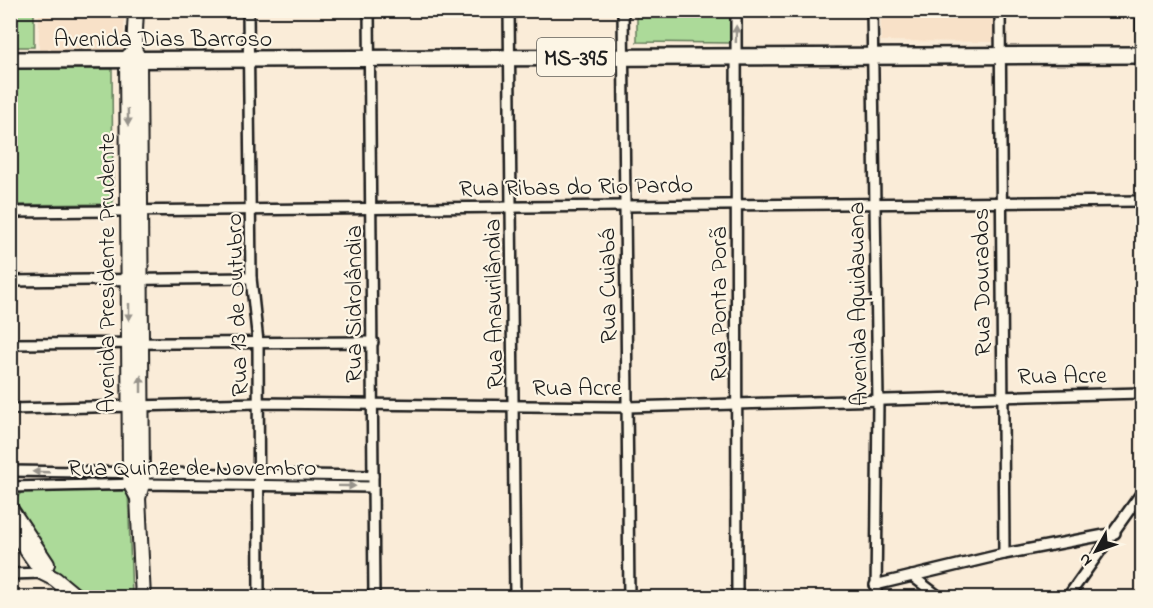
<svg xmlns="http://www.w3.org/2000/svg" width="1153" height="608" font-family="'Indie Flower',sans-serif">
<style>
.built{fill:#f8e1c8}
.green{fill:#acda99;stroke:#647b5a;stroke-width:1.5}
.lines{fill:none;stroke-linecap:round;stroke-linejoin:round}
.street-casing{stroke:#1c1c1c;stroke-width:14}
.secondary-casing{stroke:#1c1c1c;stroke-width:18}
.primary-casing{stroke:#1c1c1c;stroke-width:20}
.street{stroke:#fcf5e5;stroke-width:9}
.secondary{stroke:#fcf5e5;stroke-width:14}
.primary{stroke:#fcf5e5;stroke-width:15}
.oneway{fill:#97938b}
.labels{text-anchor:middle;stroke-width:4.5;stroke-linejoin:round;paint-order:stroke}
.shield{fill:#fcf5e5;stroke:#5f5d58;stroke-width:1.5}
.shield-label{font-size:22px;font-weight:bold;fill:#1c1c1c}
.street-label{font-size:24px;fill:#1c1c1c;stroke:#fcf5e5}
</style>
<rect width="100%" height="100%" fill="#faecd8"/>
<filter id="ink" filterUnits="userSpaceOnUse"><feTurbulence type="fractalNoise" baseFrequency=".0167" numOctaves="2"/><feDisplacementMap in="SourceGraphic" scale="12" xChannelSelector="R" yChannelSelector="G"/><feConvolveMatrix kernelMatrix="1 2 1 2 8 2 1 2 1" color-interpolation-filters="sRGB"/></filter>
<g filter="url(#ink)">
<g class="built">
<polygon points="39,11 124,11 124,50 39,51"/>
<polygon points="881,11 995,11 995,42 881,41"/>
</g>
<g class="green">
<polygon points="11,10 34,11 34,47 11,47"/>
<polygon points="637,11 730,11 730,43 637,42"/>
<polygon points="11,68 112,69 113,204 11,205"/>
<polygon points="23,491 128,491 132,597 88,597 55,570 16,503 18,496"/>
</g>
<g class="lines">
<defs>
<g id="street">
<polyline points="248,10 251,278 258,342 259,598"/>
<polyline points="369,10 374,598"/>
<polyline points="509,10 515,598"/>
<polyline points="623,10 629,598"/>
<polyline points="736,10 737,598"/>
<polyline points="872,10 878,400 876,598"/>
<polyline points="1000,10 1004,554"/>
<polyline points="1142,10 1142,69"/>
<polyline points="10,212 1142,201"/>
<polyline points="10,281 251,278"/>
<polyline points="10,344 373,342"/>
<polyline points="10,409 259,403 627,407 1142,393"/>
<polyline points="10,471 373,476"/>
<polyline points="10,487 142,484 373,487"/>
<polyline points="10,574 43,573 46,571"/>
<polyline points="912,576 941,598"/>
<polyline points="875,585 1004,554 1115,533"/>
<polyline points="1067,598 1142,492"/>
</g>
<g id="secondary">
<polyline points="136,10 134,50 139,59 142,484 138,498 143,598"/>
<polyline points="133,52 127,58 130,474 131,485 138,498"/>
<polyline points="10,508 47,564"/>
<polyline points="10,526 43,573 55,579 78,598"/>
</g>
<polyline id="primary" points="10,60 1142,55"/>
</defs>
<use href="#street" class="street-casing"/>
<use href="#secondary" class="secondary-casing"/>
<use href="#primary" class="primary-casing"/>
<use href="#street" class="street"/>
<use href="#secondary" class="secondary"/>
<use href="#primary" class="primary"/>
</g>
<defs><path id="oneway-solid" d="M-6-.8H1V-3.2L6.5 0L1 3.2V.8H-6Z" transform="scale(1.5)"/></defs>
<g class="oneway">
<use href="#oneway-solid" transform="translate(736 34) rotate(-89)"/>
<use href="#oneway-solid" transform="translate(128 117) rotate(89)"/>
<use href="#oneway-solid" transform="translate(129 312) rotate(90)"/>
<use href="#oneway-solid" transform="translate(141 384) rotate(-90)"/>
<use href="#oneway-solid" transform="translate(41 472) rotate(-178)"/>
<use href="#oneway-solid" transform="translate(347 486) rotate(1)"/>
</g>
</g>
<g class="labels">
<rect class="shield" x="537" y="38" width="78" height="38" rx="4.5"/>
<g class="shield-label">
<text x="576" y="65">MS-395</text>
</g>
<g class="street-label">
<text x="163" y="46">Avenida Dias Barroso</text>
<text transform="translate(576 186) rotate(-1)" y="8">Rua Ribas do Rio Pardo</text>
<text transform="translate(106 273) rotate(-90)" y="8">Avenida Presidente Prudente</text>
<text transform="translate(981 282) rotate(-91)" y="8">Rua Dourados</text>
<text transform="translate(607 286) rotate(-91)" y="8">Rua Cuiabá</text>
<text transform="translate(353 304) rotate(-90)" y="8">Rua Sidrolândia</text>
<text transform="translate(493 304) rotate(-91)" y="8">Rua Anaurilândia</text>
<text transform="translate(718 304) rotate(-90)" y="8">Rua Ponta Porã</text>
<text transform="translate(857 304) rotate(-91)" y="8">Avenida Aquidauana</text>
<text transform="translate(236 305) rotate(-92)" y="8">Rua 13 de Outubro</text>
<text transform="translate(1062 375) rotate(-1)" y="8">Rua Acre</text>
<text x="577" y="395">Rua Acre</text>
<text x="192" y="475">Rua Quinze de Novembro</text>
</g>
</g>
<rect width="1153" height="608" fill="none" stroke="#fcf5e5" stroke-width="36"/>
<rect x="18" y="18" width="1117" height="572" fill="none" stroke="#1c1c1c" stroke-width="2" filter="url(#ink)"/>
<g transform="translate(1096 551) rotate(230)" stroke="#fcf5e5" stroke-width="4.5" paint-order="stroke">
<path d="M0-4.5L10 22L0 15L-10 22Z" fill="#1c1c1c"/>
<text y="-9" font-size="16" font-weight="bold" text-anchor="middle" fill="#1c1c1c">N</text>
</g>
</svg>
